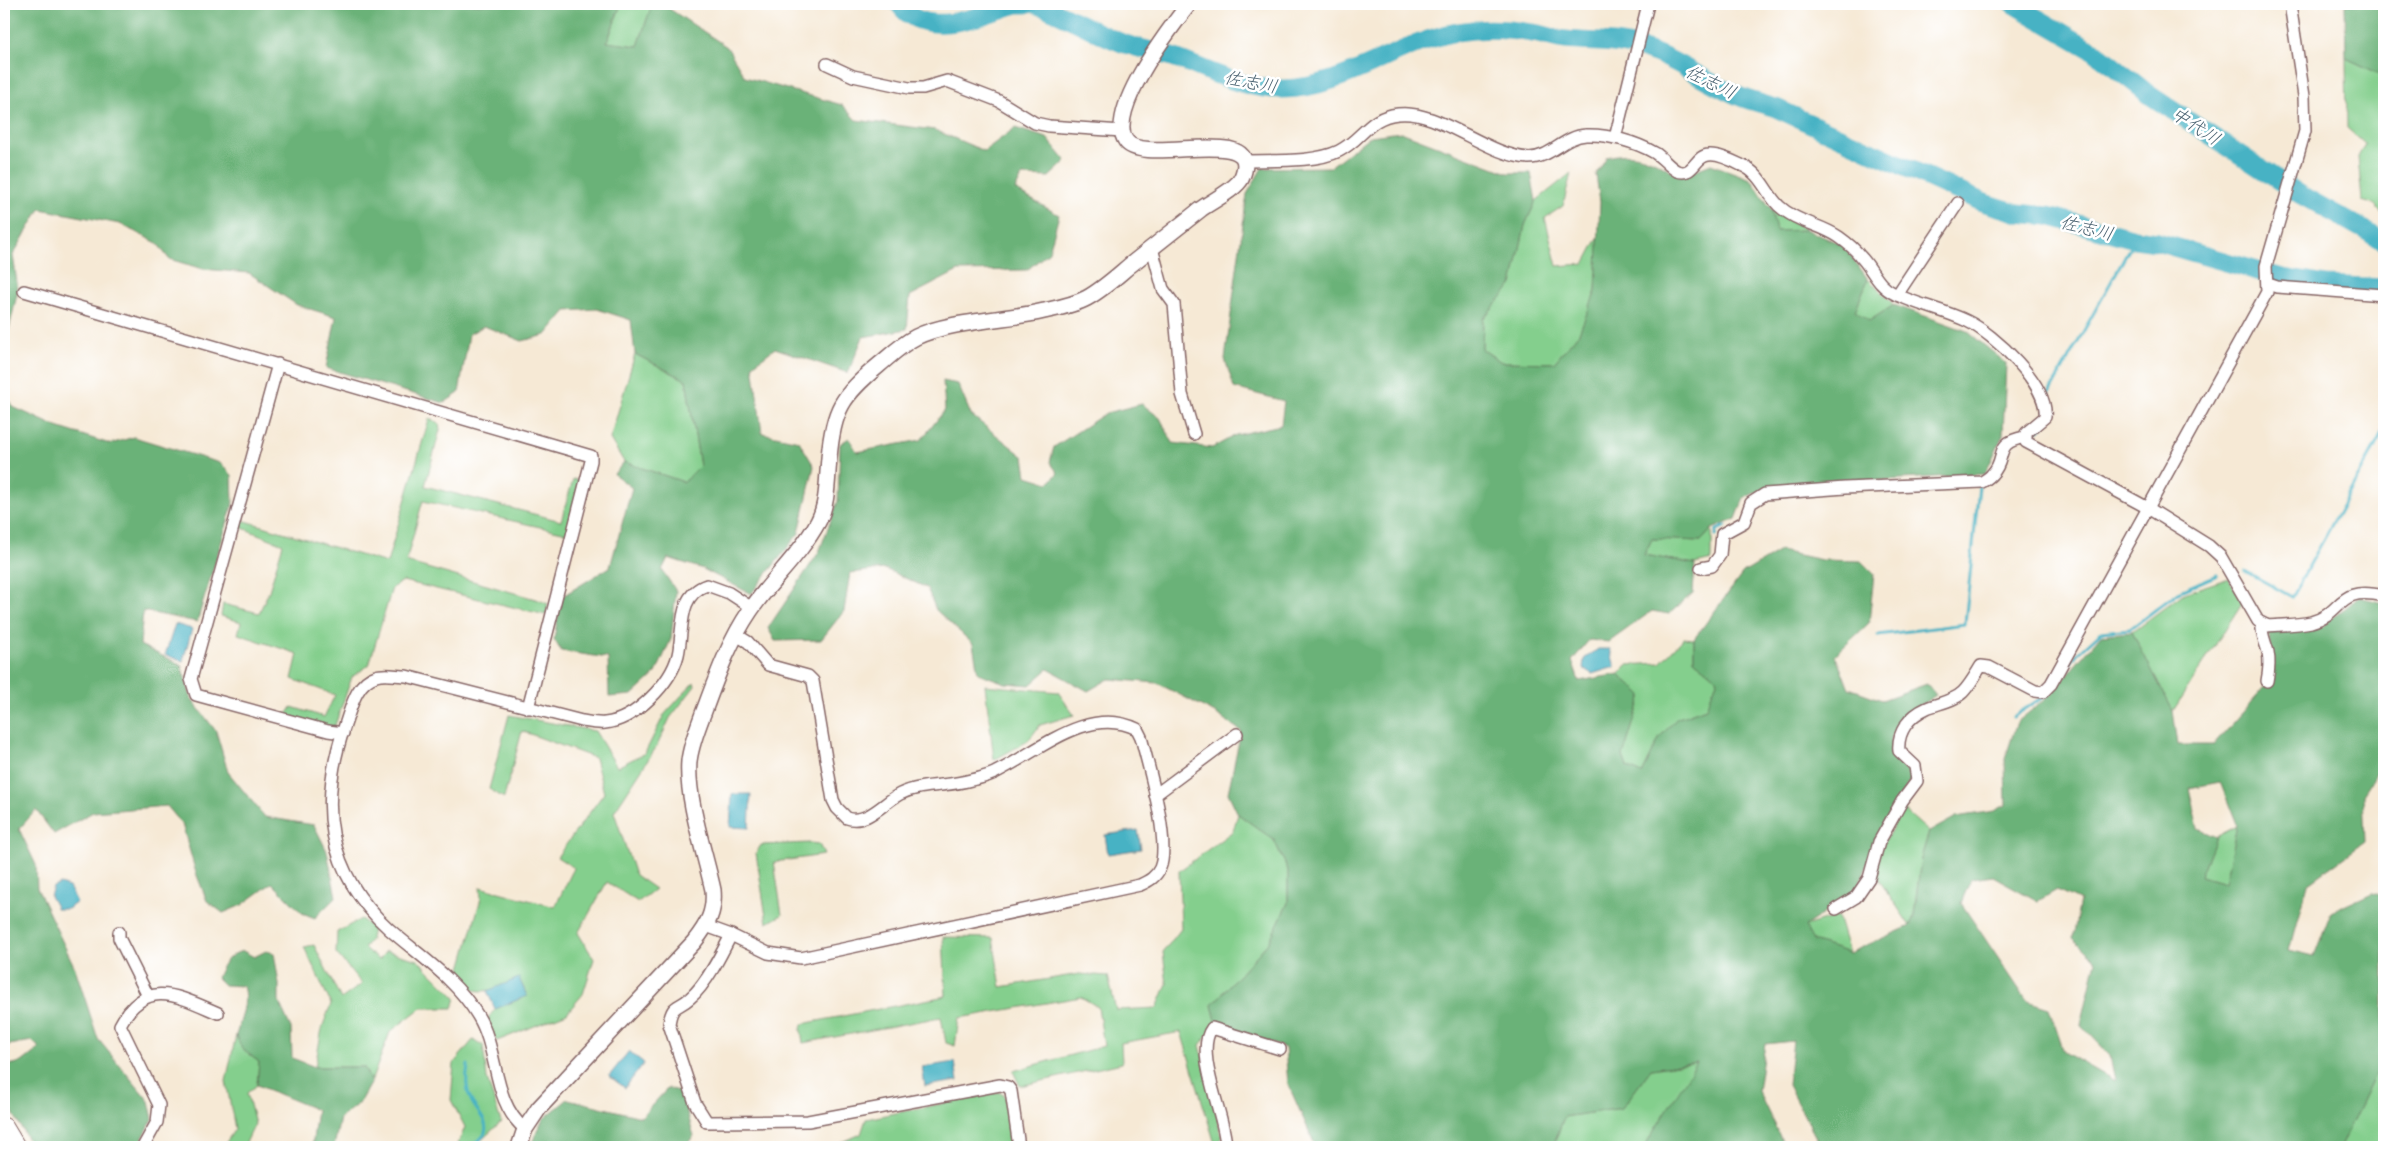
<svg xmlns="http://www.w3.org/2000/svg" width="2388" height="1151" font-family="Mynerve,'Klee One',sans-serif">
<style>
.green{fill:#84cf8d;stroke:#67775c}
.forest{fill:#6bb278;stroke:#5a6852;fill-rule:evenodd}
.water{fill:#47b2c4;stroke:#486878}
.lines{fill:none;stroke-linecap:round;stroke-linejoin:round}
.stream{stroke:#47b2c4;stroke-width:3}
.river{stroke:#47b2c4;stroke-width:19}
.street-casing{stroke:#866666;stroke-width:14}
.secondary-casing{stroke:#866666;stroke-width:18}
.primary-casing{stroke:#866666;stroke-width:20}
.street{stroke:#fff;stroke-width:11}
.secondary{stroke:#fff;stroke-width:15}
.primary{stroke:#fff;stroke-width:18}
.labels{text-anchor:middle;stroke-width:5;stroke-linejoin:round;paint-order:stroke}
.water-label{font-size:18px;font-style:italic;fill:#496170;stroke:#fff}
</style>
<rect width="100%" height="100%" fill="#fff"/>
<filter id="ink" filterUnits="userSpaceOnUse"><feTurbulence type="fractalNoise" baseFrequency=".02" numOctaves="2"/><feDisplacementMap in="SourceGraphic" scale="10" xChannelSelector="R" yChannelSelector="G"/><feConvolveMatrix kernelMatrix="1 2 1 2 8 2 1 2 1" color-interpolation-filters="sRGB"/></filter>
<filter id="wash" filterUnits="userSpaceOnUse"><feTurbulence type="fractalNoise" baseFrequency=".0096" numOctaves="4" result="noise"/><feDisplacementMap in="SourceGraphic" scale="20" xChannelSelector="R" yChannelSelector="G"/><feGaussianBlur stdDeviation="1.12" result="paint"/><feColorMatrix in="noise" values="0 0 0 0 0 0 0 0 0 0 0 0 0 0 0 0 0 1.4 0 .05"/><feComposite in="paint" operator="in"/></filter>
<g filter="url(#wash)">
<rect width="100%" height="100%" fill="#f6e9d5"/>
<g class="green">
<polygon points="621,4 652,4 638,46 607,43"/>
<polygon points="2346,58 2384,76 2384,206 2381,212 2375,205 2362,201 2358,157 2365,144 2347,128"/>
<polygon points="1571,173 1563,206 1545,218 1557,266 1584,264 1599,236 1596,291 1579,333 1554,363 1501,362 1482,349 1483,319 1512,285 1525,225 1536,201"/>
<polygon points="1771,209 1807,230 1776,231"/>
<polygon points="1868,279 1894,305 1869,321 1855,311"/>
<polygon points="635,354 686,380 700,466 684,482 624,462 610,439"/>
<polygon points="429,419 439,423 440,430 425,486 561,521 573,479 582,481 567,533 423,501 421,507 406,562 539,600 548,604 546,615 403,581 392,588 369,665 352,677 334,728 286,716 292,707 324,717 335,695 292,679 298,654 238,634 241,622 221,616 223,604 259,613 269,591 283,544 240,527 239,519 387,563"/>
<polygon points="1712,529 1712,560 1695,564 1644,555 1652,539 1701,541"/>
<polygon points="2229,578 2242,603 2173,711 2132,632 2184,593"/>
<polygon points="1684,638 1694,639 1694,660 1718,679 1706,708 1676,719 1660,737 1642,774 1627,767 1623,756 1642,695 1619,674 1627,665 1660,663"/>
<path d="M694 682 695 686 670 718 657 746 614 812 635 875 655 889 638 902 607 882 578 933 594 959 583 994 567 1013 497 1041 486 1021 495 1009 527 996 519 978C497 987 484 998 462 985L460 972 481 898 480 887 555 907 574 868 557 857 604 793 595 758 522 731 504 798 489 789 509 715 595 731 617 767 645 753 664 715Z"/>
<polygon points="985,685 1058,692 1074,715 1040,725 1028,741 994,760"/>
<polygon points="1903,809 1929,832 1921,858 1914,916 1910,926 1875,874 1882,846"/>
<polygon points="1238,814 1274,840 1288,870 1288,903 1269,942 1212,1005 1217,1024 1200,1045 1222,1138 1215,1144 1181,1032 1121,1043 1122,1063 1020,1086 1013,1071 1104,1046 1098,1007 1081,997 959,1018 955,1046 946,1043 941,1017 803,1043 801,1030 802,1024 946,996 943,937 993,938 1001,987 1079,974 1108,976 1116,1010 1157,1008 1167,984 1163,952 1181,929 1179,871 1233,831"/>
<polygon points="2237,826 2225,883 2201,876 2216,837"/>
<polygon points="810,843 819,844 824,855 774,862 782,915 767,923 756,853 761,845"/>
<polygon points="1838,916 1849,953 1812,941 1805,926"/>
<polygon points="361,919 373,928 371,939 364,948 379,960 386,951 418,960 456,998 453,1008 421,1008 390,1032 371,1082 364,1067 315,1067 322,1028 331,1004 304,947 314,945 341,999 362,984 336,953 337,932"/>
<polygon points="236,1035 242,1049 259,1062 257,1085 247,1093 255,1124 244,1147 223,1147 235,1129 226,1081"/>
<polygon points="473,1040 483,1045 487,1079 501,1122 474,1147 457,1147 465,1127 451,1100 454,1063"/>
<polygon points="2384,1055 2384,1147 2340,1147"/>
<polygon points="1698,1062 1644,1147 1553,1147 1564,1117 1622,1108 1651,1069"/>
<polygon points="999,1092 1005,1096 1016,1147 831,1147 861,1134 866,1119"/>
</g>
<g class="forest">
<polygon points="4,4 621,4 607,42 638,46 652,4 662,4 727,47 745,77 842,105 856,120 935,130 984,151 1015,128 1047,138 1066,161 1049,177 1022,176 1015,190 1059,215 1049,252 1027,270 958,271 910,296 907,329 863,337 848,373 775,348 753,365 762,433 799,441 814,466 799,533 751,594 703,569 668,558 662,570 676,591 671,639 656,673 632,695 609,697 608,658 561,651 554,639 561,597 610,567 632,488 614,474 624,462 684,482 700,466 686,380 635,354 631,320 597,309 566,311 546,335 522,341 484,326 469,334 459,393 444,403 326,368 336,317 297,305 249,273 203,269 169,259 157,243 120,224 40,209 13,255 18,290 4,351"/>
<polygon points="2345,4 2372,4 2384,12 2384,76 2346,58"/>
<path d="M1401 132 1508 173H1531L1536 201 1525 225 1512 285 1483 319 1482 349 1501 362 1554 363 1579 333 1596 291 1600 202 1596 175 1607 157C1639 149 1654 161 1681 176L1711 164 1751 179 1771 209 1776 231 1807 230 1843 245 1868 279 1855 311 1869 321 1894 305 1967 331 2006 363 2003 435 1985 474 1768 487 1744 498 1736 519 1712 529 1701 541 1652 539 1644 555 1695 564 1693 593 1669 614 1652 611 1609 642 1589 640 1572 661 1579 681 1619 674 1642 695 1623 756 1627 767 1642 774 1660 737 1676 719 1706 708 1718 679 1694 660V639L1743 573 1780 551 1822 560 1861 561 1874 574 1869 623 1835 655 1849 688 1882 700 1927 684 1936 695 1899 719 1890 739 1895 761 1913 776 1875 838 1864 874 1853 894 1805 926 1813 941 1849 953 1910 926 1914 916 1921 858 1929 832 1956 817 1994 811 2006 805 2005 759 2017 722 2048 697 2101 635 2132 632 2173 711 2178 745H2214L2273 678 2269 632 2321 627 2359 597 2384 603V762L2363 794 2365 842 2307 884 2289 950 2314 956 2331 912 2372 893 2384 896V1055L2340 1147H1821L1788 1085 1793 1041 1765 1044 1758 1091 1785 1147H1644L1697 1062 1651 1069 1622 1108 1564 1117 1553 1147H1316L1288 1084 1285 1048 1217 1024 1212 1005 1269 942 1288 903V870L1274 840 1238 814 1228 793 1241 731 1215 713 1157 683 1109 679 1088 691 1048 669 1030 685 1005 683 978 673 973 644 936 610 927 588 885 569 850 573 844 611 821 640 775 641 768 628 819 552 838 501 840 444 849 438 857 452 921 440 945 410 943 381 958 384 971 415 1024 457 1027 476 1049 483 1058 473 1050 462 1054 447 1106 413 1142 404 1160 418 1173 443 1212 448 1236 435 1281 425 1284 401 1234 388 1225 359 1247 194 1262 168 1330 167 1370 136ZM2220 782 2237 825 2225 883 2201 876 2216 837 2198 829 2189 788ZM1993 876 2038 901 2057 890 2080 901 2073 938 2096 961 2081 1025 2110 1055 2115 1081 2064 1052 2049 1008 2027 1001 1961 903 1971 879Z"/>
<polygon points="4,391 13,407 57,427 110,444 134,437 220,463 232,475 233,504 197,622 143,611 140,645 181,665 192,700 216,731 228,772 265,817 314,825 327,851 336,897 315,918 302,913 272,883 242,905 223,913 207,901 196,873 182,824 167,806 93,812 54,834 36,810 19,829 36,865 37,888 75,968 98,1039 149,1101 153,1119 138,1147 32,1147 4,1097 4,1066 22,1062 40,1048 32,1041 4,1046"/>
<path d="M243 951 254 957 266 951 274 953 279 984V1002L291 1028 292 1058 315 1067H364L371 1082 359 1103 340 1118 334 1147H312L317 1110 257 1085 259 1062 242 1049 236 1035C241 1019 248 1002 243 986L224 985 217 978C222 965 228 954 243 951Z"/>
<polygon points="668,1088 681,1092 694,1136 684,1147 530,1147 543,1119 568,1099 641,1117"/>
</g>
<g class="water">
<polygon points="175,624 192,629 183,661 165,655"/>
<polygon points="1598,649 1610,649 1615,667 1592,674 1583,668 1584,659"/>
<polygon points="732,794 751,794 749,828 730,827"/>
<polygon points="1138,830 1141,849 1108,854 1105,835"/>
<polygon points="60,884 69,887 77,902 68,909 57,909 50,896 53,887"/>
<polygon points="519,978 527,996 495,1009 487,991"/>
<polygon points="629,1051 644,1063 625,1088 609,1076"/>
<polygon points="955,1062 958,1081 925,1086 922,1067"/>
</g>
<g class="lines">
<g class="stream">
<path d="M2033 433C2053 422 2052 416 2048 395L2135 239"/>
<polyline points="1716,535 1717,530 1726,526"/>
<polyline points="2245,571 2292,597 2384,430"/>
<polyline points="1878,635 1965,624 1979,486"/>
<polyline points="2062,675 2077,654 2101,632 2130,629 2180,591 2217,575"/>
<polyline points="2013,717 2046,695"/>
<path d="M468 1065C466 1076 466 1090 471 1100 475 1110 491 1122 484 1135 481 1140 474 1143 469 1147"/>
</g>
<g class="river">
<path d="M899 4C925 42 983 14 1017 4H1026"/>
<path d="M1036 4C1067 15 1092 32 1122 43 1140 49 1160 52 1178 59 1212 72 1246 90 1283 89 1345 88 1397 43 1457 32 1480 28 1508 29 1532 33 1543 34 1554 39 1566 40 1599 43 1622 40 1655 53 1686 65 1714 87 1746 99 1755 102 1766 105 1776 108L1982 202 2018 213 2048 216 2135 239 2157 242 2282 278 2326 285 2384 288"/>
<polyline points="2013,4 2094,51 2151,96 2301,195 2384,241"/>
</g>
</g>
</g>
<g filter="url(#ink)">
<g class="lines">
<defs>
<g id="street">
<polyline points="827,64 853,76 909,88 923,88 947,81 999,101 1035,123 1049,126 1122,131"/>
<polyline points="1615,138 1648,4"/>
<path d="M1244 161C1272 160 1315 163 1339 151 1363 139 1368 117 1398 114 1439 109 1487 156 1529 158 1551 158 1564 136 1586 135 1608 134 1636 142 1655 153 1663 158 1669 167 1677 171 1694 177 1695 155 1709 155 1717 154 1733 161 1741 165 1761 173 1765 192 1779 206 1796 222 1820 224 1839 237 1846 242 1855 249 1860 256 1873 269 1877 286 1895 294 1918 305 1944 310 1967 321 1994 334 2049 385 2045 417L2026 433V442L2148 508 2209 546 2221 557 2258 621 2268 626C2282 625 2297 625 2311 622 2345 613 2335 585 2384 596"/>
<polyline points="1152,248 1163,289 1174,304 1182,394 1194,434"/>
<polyline points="2268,284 2277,287 2384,295"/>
<polyline points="24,291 591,456 591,461 528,708"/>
<polyline points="1897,295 1958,203"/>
<polyline points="278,364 191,679 196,695 328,731 343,733"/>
<path d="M1701 568 1712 566 1720 555 1722 534 1744 522 1751 503 1765 494 1845 488 1982 482C1985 480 1990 477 1992 474 2008 458 1992 443 2025 437"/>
<path d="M2262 625C2261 635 2266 643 2268 652 2270 662 2269 671 2267 681"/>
<polyline points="1155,795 1237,734"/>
<path d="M1836 909 1856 897 1869 878 1879 842 1902 801 1917 781 1915 766 1899 751C1897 732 1909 716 1927 708 1939 703 1954 701 1963 692 1970 685 1976 674 1981 666L1989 667 2035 691 2043 692 2051 684 2267 292 2266 266 2305 131 2304 96 2290 4"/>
<path d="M706 926 731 935 768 953 801 958 1140 885C1149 881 1156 877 1160 868 1171 842 1148 765 1141 737L1137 729C1089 705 1040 750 1000 770 992 775 981 778 971 780 948 787 923 783 900 794 884 802 867 825 847 818L837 808 833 800 813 681 808 676 768 665 748 642 735 634"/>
<polyline points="119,932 119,938 148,996"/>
<path d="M731 935C722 953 706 985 690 998 678 1009 672 1003 669 1024L695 1103 707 1122 808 1121 1000 1085 1008 1087 1011 1091 1019 1147"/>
<path d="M525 1129C492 1103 499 1050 478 1016 456 979 421 957 389 929 326 872 318 803 345 725 351 708 356 682 376 676 384 673 397 676 406 676L582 721C589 722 598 724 605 723 635 720 671 683 678 655 684 629 677 595 707 585L729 593 752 608"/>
<path d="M143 1147 157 1122 159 1105 120 1025C146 977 178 996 218 1013"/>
<path d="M1226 1147C1226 1117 1193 1053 1212 1028L1280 1049"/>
</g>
<path id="secondary" d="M519 1147 525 1129 539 1108 694 942C708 924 715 912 713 890 705 853 686 798 689 761 691 744 698 727 704 711 717 676 729 642 750 611 771 580 800 555 818 522 828 504 827 479 829 458 833 409 842 396 879 365 891 355 902 344 916 337 948 321 1007 320 1044 311 1058 308 1074 305 1087 298 1103 289 1116 277 1129 266 1153 247 1177 228 1201 209 1212 201 1229 193 1238 183 1241 180 1243 175 1244 171 1256 125 1143 166 1126 141 1105 112 1171 27 1189 4"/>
<polyline id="primary" points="4,1127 16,1147"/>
</defs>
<use href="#street" class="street-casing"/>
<use href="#secondary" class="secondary-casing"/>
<use href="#primary" class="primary-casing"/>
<use href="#street" class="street"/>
<use href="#secondary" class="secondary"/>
<use href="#primary" class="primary"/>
</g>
</g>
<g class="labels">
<g class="water-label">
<text transform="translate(1251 82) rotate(11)" y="6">佐志川</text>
<text transform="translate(1711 82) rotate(26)" y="6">佐志川</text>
<text transform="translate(2196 126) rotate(33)" y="6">中代川</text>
<text transform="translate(2087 228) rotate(14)" y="6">佐志川</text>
</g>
</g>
<rect width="2388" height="1151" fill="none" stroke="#fff" stroke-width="20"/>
</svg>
